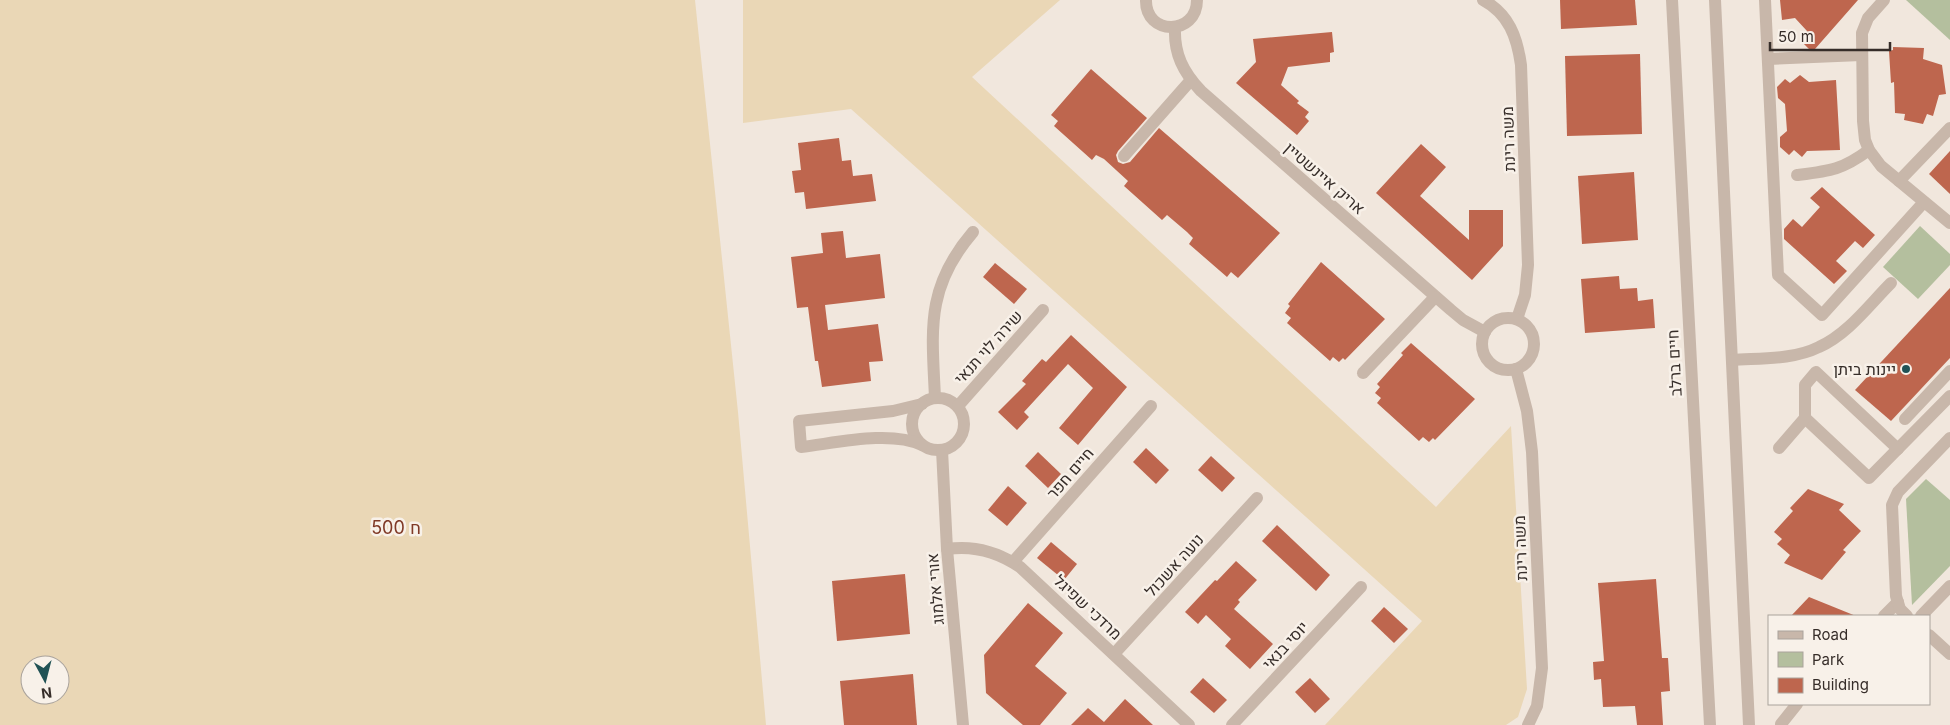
<svg xmlns="http://www.w3.org/2000/svg" width="1950" height="725" font-family="Inter,Heebo,sans-serif">
<style>
.green{fill:#b4bf9e}
.sand{fill:#ead7b6;fill-rule:evenodd}
.building{fill:#be664e}
.lines{fill:none;stroke-linecap:round;stroke-linejoin:round}
.minor{stroke:#c8b7aa;stroke-width:12}
.poi-dot{fill:#215255;stroke:#f8f1e9;stroke-width:2}
.labels{text-anchor:middle;stroke-width:5;stroke-linejoin:round;paint-order:stroke}
.street-label{font-size:16px;fill:#362d29;stroke:#f8f1e9}
.poi-label{font-size:16px;fill:#362d29;stroke:#f8f1e9;text-anchor:end}
.neighbourhood-label{font-size:18px;fill:#803a27;stroke:#f8f1e9}
</style>
<rect width="100%" height="100%" fill="#f1e7dd"/>
<g class="green">
<polygon points="1906,0 1950,0 1950,40"/>
<polygon points="1920,226 1950,254 1950,265 1918,299 1883,267"/>
<polygon points="1926,479 1950,500 1950,566 1912,605 1906,499"/>
</g>
<g class="sand">
<path d="M0 0H695L738 412 766 725H0ZM30 665H60V695H30Z"/>
<polygon points="743,0 1060,0 972,77 1436,507 1511,426 1527,689 1518,717 1506,725 1325,725 1422,621 851,109 743,123"/>
</g>
<g class="building">
<polygon points="1560,0 1635,0 1637,25 1561,29"/>
<polygon points="1780,0 1858,0 1815,49 1809,49 1800,40 1807,31 1795,18 1782,20"/>
<polygon points="1332,32 1334,52 1330,53 1330,62 1288,67 1281,85 1299,101 1297,103 1309,112 1305,117 1309,121 1297,135 1236,83 1256,62 1253,39"/>
<polygon points="1893,47 1924,48 1923,59 1942,65 1946,94 1939,95 1933,116 1927,114 1923,124 1904,120 1905,114 1895,113 1894,82 1891,83 1889,51 1893,50"/>
<polygon points="1640,54 1642,134 1567,136 1565,56"/>
<polygon points="1091,69 1147,118 1118,151 1116,155 1118,162 1123,164 1130,162 1159,128 1280,233 1238,278 1231,272 1227,277 1189,244 1193,238 1187,232 1167,215 1162,220 1124,186 1128,181 1104,159 1096,155 1092,160 1054,126 1058,121 1051,115"/>
<polygon points="1800,75 1809,82 1836,80 1840,150 1807,151 1802,157 1794,150 1789,155 1780,147 1780,137 1787,131 1785,104 1778,98 1777,87 1785,79 1790,83"/>
<polygon points="839,138 842,161 851,160 853,176 872,174 876,201 806,209 804,192 795,193 792,171 801,170 798,143"/>
<polygon points="1421,144 1446,167 1420,196 1469,240 1469,210 1503,210 1503,246 1472,280 1376,193"/>
<polygon points="1950,151 1950,194 1929,174"/>
<polygon points="1634,172 1638,240 1582,244 1578,176"/>
<polygon points="1822,187 1875,235 1863,248 1855,241 1836,261 1847,271 1834,284 1784,239 1784,229 1793,219 1802,227 1820,207 1810,198"/>
<polygon points="843,231 846,258 880,254 885,298 825,305 828,330 878,324 883,361 869,362 871,381 822,387 818,361 815,361 808,307 797,308 791,257 823,253 821,233"/>
<polygon points="1321,262 1385,319 1345,360 1343,358 1339,362 1333,357 1330,361 1287,323 1291,318 1285,313 1290,306 1288,304"/>
<polygon points="995,263 1027,289 1014,304 983,277"/>
<polygon points="1619,276 1620,289 1637,288 1638,301 1653,299 1655,328 1585,333 1581,279"/>
<polygon points="1950,288 1950,358 1891,421 1855,390"/>
<polygon points="1071,335 1127,387 1078,445 1059,428 1093,388 1068,364 1024,412 1029,417 1017,430 998,412 1026,384 1022,381 1042,359 1046,362"/>
<polygon points="1411,343 1475,399 1435,440 1433,438 1429,442 1423,437 1419,441 1377,403 1381,398 1375,393 1380,387 1377,384 1403,355 1401,353"/>
<polygon points="1146,448 1169,470 1156,484 1133,462"/>
<polygon points="1038,452 1061,474 1048,488 1025,466"/>
<polygon points="1211,456 1235,478 1222,492 1198,470"/>
<polygon points="1008,486 1027,503 1007,526 988,510"/>
<polygon points="1808,489 1844,504 1839,510 1861,531 1843,550 1846,552 1822,580 1784,563 1790,555 1777,544 1782,539 1774,532 1793,511 1790,508"/>
<polygon points="1277,525 1330,575 1316,591 1262,541"/>
<polygon points="1051,542 1077,564 1064,580 1037,558"/>
<polygon points="1236,561 1257,580 1238,600 1240,602 1234,609 1273,644 1250,669 1225,646 1231,639 1206,615 1198,624 1185,612 1215,580 1217,581"/>
<polygon points="905,574 910,634 837,641 832,581"/>
<polygon points="1656,579 1662,658 1668,658 1670,691 1661,692 1663,725 1637,725 1635,706 1603,707 1601,679 1594,680 1593,662 1604,661 1598,583"/>
<polygon points="1809,597 1856,616 1791,616"/>
<polygon points="1028,603 1063,633 1035,666 1067,693 1040,725 1023,725 986,693 984,655"/>
<polygon points="1384,607 1408,629 1394,643 1371,621"/>
<polygon points="913,674 917,725 844,725 840,681"/>
<polygon points="1203,678 1227,700 1214,713 1190,692"/>
<polygon points="1310,678 1330,699 1315,713 1295,692"/>
<polygon points="1125,699 1153,725 1071,725 1088,708 1104,722"/>
</g>
<g class="lines">
<g class="minor">
<path d="M1146 0C1145 36 1197 36 1197 0"/>
<path d="M1483 0C1509 14 1517 37 1521 65L1528 265 1525 295 1517 319"/>
<polyline points="1672,0 1710,725"/>
<polyline points="1715,0 1749,725"/>
<polyline points="1765,0 1778,275 1822,315 1924,202"/>
<polyline points="1884,0 1868,18 1862,33 1863,121 1865,140 1869,150 1881,166 1950,223"/>
<path d="M1175 28C1174 54 1183 72 1201 91L1451 310 1463 320 1485 332"/>
<polyline points="1768,59 1861,55"/>
<polyline points="1124,156 1191,80"/>
<path d="M1797 175C1830 171 1842 170 1869 150"/>
<polyline points="1899,181 1950,128"/>
<circle cx="1508" cy="344" r="26"/>
<path d="M1732 360C1761 358 1793 360 1819 347 1848 334 1869 305 1891 283"/>
<polyline points="1516,369 1527,411 1532,452 1542,668 1537,706 1528,725"/>
<polyline points="1363,373 1435,297"/>
<circle cx="938" cy="424" r="26"/>
<path d="M935 398C932 330 925 288 973 232"/>
<path d="M922 404 893 411 799 421 801 447C836 443 890 430 922 445"/>
<polyline points="958,406 1043,310"/>
<polyline points="1805,418 1869,478 1950,396"/>
<polyline points="1905,419 1950,371"/>
<polyline points="1779,448 1805,418 1805,385 1816,372 1898,449"/>
<polyline points="942,450 947,549 963,725"/>
<path d="M947 549C974 545 998 552 1020 567L1189 725"/>
<polyline points="1013,562 1151,406"/>
<polyline points="1884,616 1898,602"/>
<polyline points="1907,616 1900,609 1896,596 1892,505 1898,492 1950,438"/>
<polyline points="1921,616 1950,586"/>
<polyline points="1929,635 1950,654"/>
<polyline points="1114,654 1257,498"/>
<polyline points="1781,724 1797,704"/>
<polyline points="1232,725 1361,587"/>
</g>
</g>
<circle class="poi-dot" cx="1906" cy="369" r="5"/>
<g class="labels">
<g class="street-label">
<text transform="translate(1508 139) rotate(-92)" y="6">משה רינת</text>
<text transform="translate(1325 178) rotate(41)" y="6">אריק איינשטיין</text>
<text transform="translate(988 347) rotate(-48)" y="6">שירה לוי תנאי</text>
<text transform="translate(1674 363) rotate(-93)" y="6">חיים ברלב</text>
<text transform="translate(1070 473) rotate(-49)" y="6">חיים חפר</text>
<text transform="translate(1520 548) rotate(-92)" y="6">משה רינת</text>
<text transform="translate(1174 565) rotate(-48)" y="6">נועה אשכול</text>
<text transform="translate(935 589) rotate(-95)" y="6">אורי אלמוג</text>
<text transform="translate(1088 607) rotate(43)" y="6">מרדכי שפיגל</text>
<text transform="translate(1285 645) rotate(-47)" y="6">יוסי בנאי</text>
</g>
<g class="poi-label">
<text x="1896" y="375">יינות ביתן</text>
</g>
<g class="neighbourhood-label">
<text x="396" y="534">ח 500</text>
</g>
</g>
<rect x="1768" y="615" width="162" height="90" fill="#f8f1e9" stroke="#aaa39c"/>
<rect x="1778" y="631" width="25" height="8" fill="#c8b7aa" stroke="#aaa39c"/>
<text x="1812" y="640" font-size="15" fill="#362d29">Road</text>
<rect x="1778" y="652" width="25" height="15" fill="#b4bf9e" stroke="#aaa39c"/>
<text x="1812" y="665" font-size="15" fill="#362d29">Park</text>
<rect x="1778" y="678" width="25" height="15" fill="#be664e" stroke="#aaa39c"/>
<text x="1812" y="690" font-size="15" fill="#362d29">Building</text>
<g transform="translate(45 680) rotate(173)"><circle r="24" fill="#f8f1e9" stroke="#aaa39c"/>
<path d="M0-4L9 19L0 12L-9 19Z" fill="#215255"/>
<text y="-8" font-size="14" font-weight="bold" text-anchor="middle" fill="#362d29">N</text>
</g>
<path d="M1770 42v8h120v-8" fill="none" stroke="#362d29" stroke-width="2.5"/>
<text x="1778" y="42" font-size="15" fill="#362d29" stroke="#f8f1e9" stroke-width="4" paint-order="stroke">50 m</text>
</svg>
